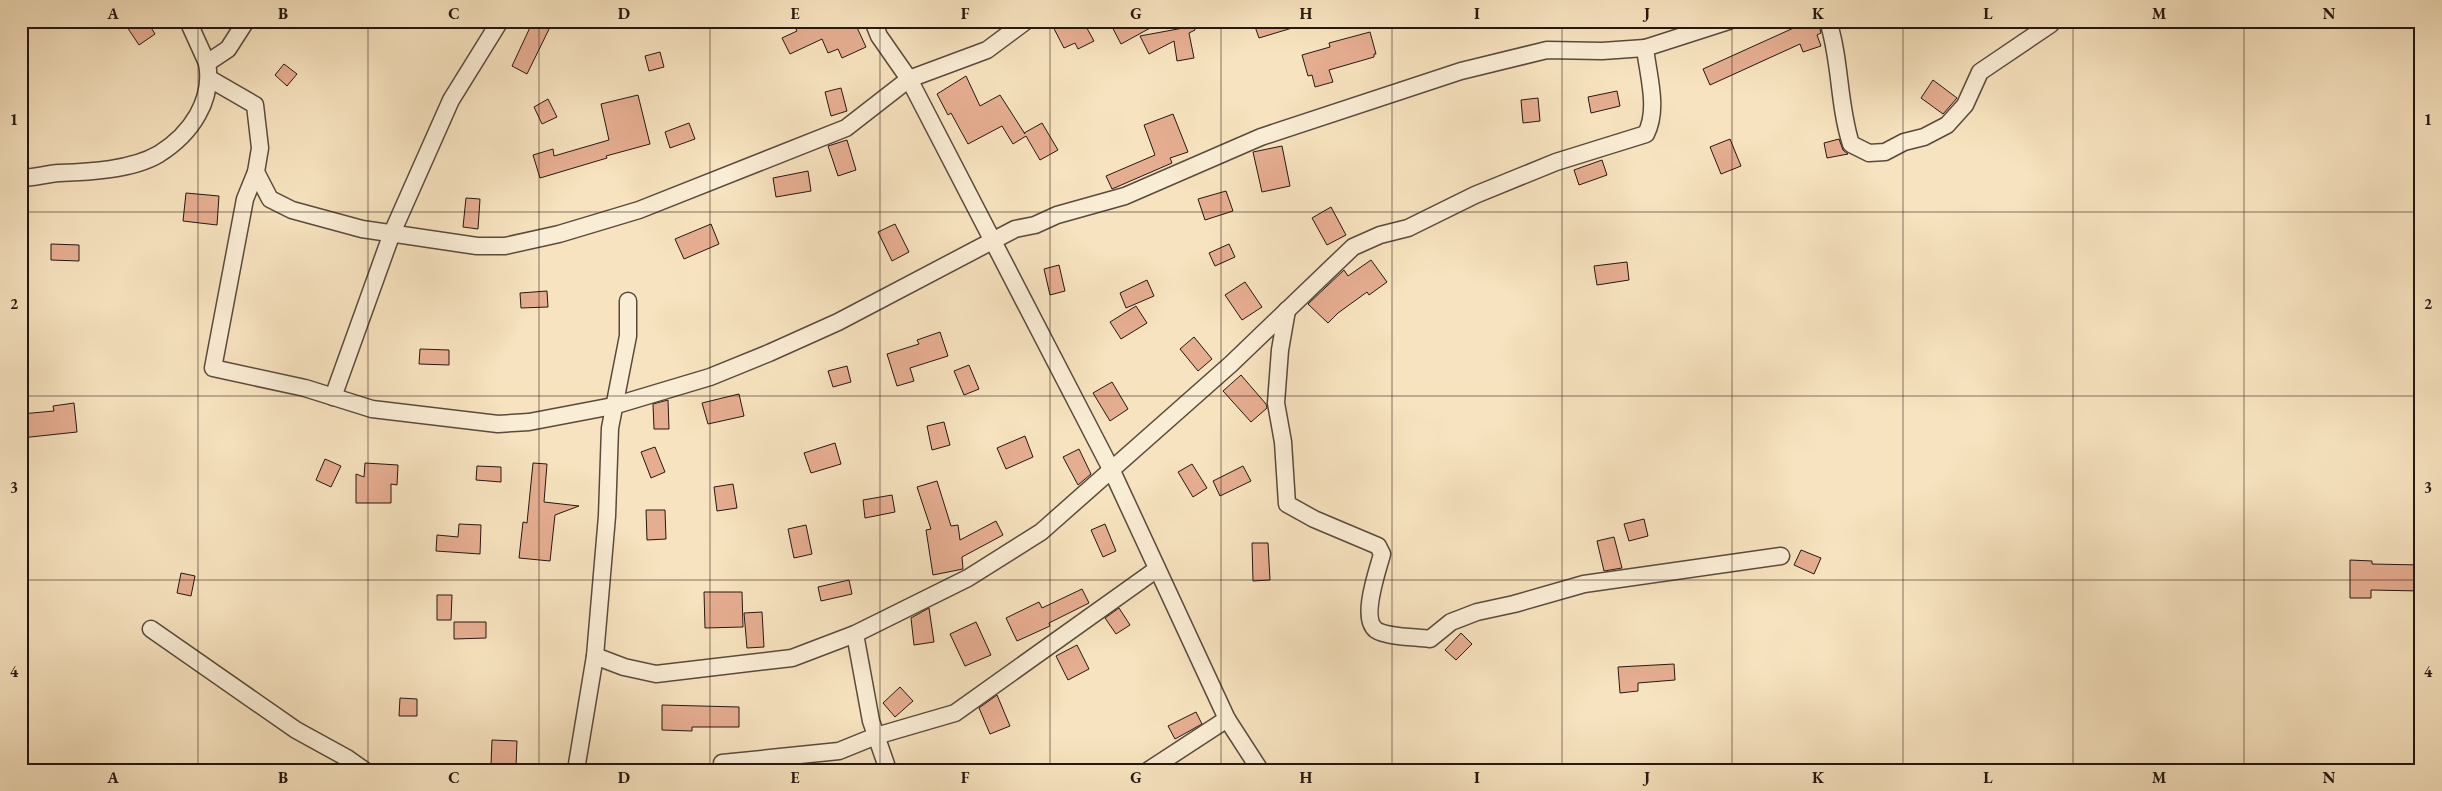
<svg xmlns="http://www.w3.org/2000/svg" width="2442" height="791" font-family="'EB Garamond',serif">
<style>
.building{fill:#e6ae91;stroke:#261711}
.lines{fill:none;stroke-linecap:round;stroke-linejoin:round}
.street-casing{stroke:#5a4a3c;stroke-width:19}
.street{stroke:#faedd5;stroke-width:16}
.grid{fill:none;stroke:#261711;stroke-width:1;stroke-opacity:0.55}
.neatline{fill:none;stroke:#261711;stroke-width:2}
.grid-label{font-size:16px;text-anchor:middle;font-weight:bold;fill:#261711}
</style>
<rect width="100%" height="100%" fill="#f7e3bf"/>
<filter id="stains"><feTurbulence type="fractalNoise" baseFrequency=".004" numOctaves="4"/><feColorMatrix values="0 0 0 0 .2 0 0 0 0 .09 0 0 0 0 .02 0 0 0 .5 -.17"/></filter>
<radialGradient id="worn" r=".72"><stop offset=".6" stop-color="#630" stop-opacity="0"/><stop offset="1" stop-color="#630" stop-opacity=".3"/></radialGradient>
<g class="building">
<polygon points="123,21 147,21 155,34 139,45"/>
<polygon points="533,21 553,21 527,74 512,66"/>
<polygon points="792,21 854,21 866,47 842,58 838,49 828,53 822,39 790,54 782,38 797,31"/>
<polygon points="1050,21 1083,21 1094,41 1078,49 1075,43 1064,48"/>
<polygon points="1109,21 1163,21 1121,44"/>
<polygon points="1253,21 1301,21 1302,25 1259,38"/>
<polygon points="1809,21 1818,21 1821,33 1817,35 1821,46 1803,52 1800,44 1710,85 1703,69"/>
<polygon points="1194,26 1195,30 1189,33 1194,58 1177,61 1174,41 1149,54 1140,36"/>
<polygon points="1370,32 1376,54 1374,54 1374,57 1329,70 1333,82 1315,87 1312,75 1308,76 1302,55 1330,47 1329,43"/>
<polygon points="660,52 664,67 649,71 645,56"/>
<polygon points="284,64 297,74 287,86 275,75"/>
<polygon points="966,76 980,106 1000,95 1025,134 1024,133 1042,123 1058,150 1040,160 1026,136 1013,144 1002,126 968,144 951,113 948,115 937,94"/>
<polygon points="1933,80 1957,98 1943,114 1921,98"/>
<polygon points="841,88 847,111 831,116 825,92"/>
<polygon points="1617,91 1620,106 1591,113 1588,97"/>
<polygon points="638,95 650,144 606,156 607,158 540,178 533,155 553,149 554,156 609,140 601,104"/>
<polygon points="1538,98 1540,121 1523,123 1521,100"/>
<polygon points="548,99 557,117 542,124 534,107"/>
<polygon points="1173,114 1188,152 1170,158 1172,163 1112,189 1106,176 1155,155 1144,125"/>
<polygon points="689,123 695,139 670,148 665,132"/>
<polygon points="1730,139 1741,166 1721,174 1710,147"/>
<polygon points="1839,139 1843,150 1848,154 1827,158 1824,143"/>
<polygon points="847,140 856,170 838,176 828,146"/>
<polygon points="1282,146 1290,186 1262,192 1253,152"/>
<polygon points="1602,160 1607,175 1579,185 1574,170"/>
<polygon points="808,171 811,191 776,197 773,178"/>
<polygon points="1226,191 1233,211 1205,220 1198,199"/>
<polygon points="186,193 219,196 217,225 183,221"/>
<polygon points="466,198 480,199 478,229 463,227"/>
<polygon points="1331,207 1346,235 1327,245 1312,218"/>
<polygon points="711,224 719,244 684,259 675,239"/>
<polygon points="895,224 909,252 892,261 878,232"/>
<polygon points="51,244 79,245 79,261 51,260"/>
<polygon points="1229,244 1235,257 1215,266 1209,253"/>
<polygon points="1371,260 1387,282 1369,295 1367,292 1338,313 1328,323 1308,304 1344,270 1348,276"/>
<polygon points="1627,262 1629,280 1597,285 1594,266"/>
<polygon points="1059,265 1065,291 1050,295 1044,269"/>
<polygon points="1147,280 1154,296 1126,308 1120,293"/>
<polygon points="1245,282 1262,307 1242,320 1225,295"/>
<polygon points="547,291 548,307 521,308 520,293"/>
<polygon points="1136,306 1147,323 1121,339 1110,322"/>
<polygon points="940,332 948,356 910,368 914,381 897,386 887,354 919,344 917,340"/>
<polygon points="1194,337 1212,359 1198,371 1180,349"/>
<polygon points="420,349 449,350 449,365 419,364"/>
<polygon points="969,365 979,389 964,395 954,371"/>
<polygon points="847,366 851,382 833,387 828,371"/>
<polygon points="1241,375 1266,404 1267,408 1251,422 1223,391"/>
<polygon points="1112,382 1128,409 1110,421 1093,393"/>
<polygon points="739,394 744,416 708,424 702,403"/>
<polygon points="668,400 669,429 654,429 653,404"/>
<polygon points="74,403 77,432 21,438 21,414 54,411 53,406"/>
<polygon points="944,422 950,445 932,450 927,426"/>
<polygon points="1025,436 1033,457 1006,469 997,448"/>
<polygon points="835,443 841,464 811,473 804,453"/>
<polygon points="655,447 665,472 651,478 641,452"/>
<polygon points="1079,449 1091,474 1078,485 1063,457"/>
<polygon points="325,459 341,466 331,487 316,480"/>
<polygon points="365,463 398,465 397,485 391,484 391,503 356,503 356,474 364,477"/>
<polygon points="533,463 547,464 544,502 579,506 555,515 550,561 519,558 523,522 527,523"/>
<polygon points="1192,464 1207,488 1193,497 1178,472"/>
<polygon points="477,466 501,467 501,482 476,480"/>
<polygon points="1243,466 1251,481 1220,496 1213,481"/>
<polygon points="937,481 951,526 958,525 960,540 996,521 1003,535 962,557 963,569 933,575 926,530 931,529 917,487"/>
<polygon points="733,484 737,508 717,511 714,487"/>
<polygon points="892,495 895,512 865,518 863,500"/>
<polygon points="646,510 665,510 666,539 647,540"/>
<polygon points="1644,519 1648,536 1629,541 1624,524"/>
<polygon points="459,524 481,525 480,554 436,551 437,535 458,537"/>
<polygon points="1105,524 1116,551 1103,557 1091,530"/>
<polygon points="806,525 812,554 794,558 788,529"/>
<polygon points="1614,537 1622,568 1604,571 1597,541"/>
<polygon points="1252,543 1268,543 1270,580 1253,581"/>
<polygon points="1801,550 1821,558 1814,574 1794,565"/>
<polygon points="2350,560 2372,561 2372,564 2421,565 2421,591 2371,590 2371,598 2350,598"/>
<polygon points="181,573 195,576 191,596 177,593"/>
<polygon points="849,580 852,594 821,601 818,587"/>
<polygon points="1082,589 1089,603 1049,623 1050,626 1017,641 1006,618 1039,602 1042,608"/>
<polygon points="704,592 742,592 743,627 705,628"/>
<polygon points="437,595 452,595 451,620 437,620"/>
<polygon points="929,608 934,642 914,645 911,618"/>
<polygon points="1119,608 1130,625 1116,634 1105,618"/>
<polygon points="762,612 764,647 747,648 744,613"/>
<polygon points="454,622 486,622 486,638 454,639"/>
<polygon points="976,622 991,655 965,666 950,634"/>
<polygon points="1461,633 1472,644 1456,660 1445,650"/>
<polygon points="1077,645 1089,669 1068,680 1056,656"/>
<polygon points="1674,664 1675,680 1638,683 1638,691 1620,693 1618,667"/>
<polygon points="900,687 913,701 895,717 883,703"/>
<polygon points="997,695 1010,726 990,734 979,708"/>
<polygon points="400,698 417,699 417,716 399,716"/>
<polygon points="662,705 739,707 739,727 692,727 692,731 662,730"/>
<polygon points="1196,712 1202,724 1175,739 1168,726"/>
<polygon points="492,740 517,741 516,766 491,765"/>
</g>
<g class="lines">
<defs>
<g id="street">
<polyline points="188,21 207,63"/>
<polyline points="873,21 879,36 909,79 1112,471 1227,719 1260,770"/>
<path d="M1828 21C1841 61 1838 104 1851 144L1869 153 1885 152 1904 142 1924 137 1947 125 1965 105 1980 72 2051 24"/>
<polyline points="210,79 255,105 260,148 256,172 270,199 292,210 362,229 477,246 505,246 559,234 639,210 846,128 909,79 987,50 1026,21"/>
<polyline points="256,172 245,199 213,368 305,388 372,409 498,424 529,422 613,406 710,377 769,353 838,322 1015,229 1035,225 1057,215 1125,196 1261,137 1461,71 1547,50 1602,51 1645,48"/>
<path d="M21 178C34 178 46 174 59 173 89 172 132 170 159 154 191 134 214 100 207 63L228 49 246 21"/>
<path d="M1287 310 1280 350 1276 403 1283 442 1287 504 1314 519 1378 546 1382 554C1378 570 1360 618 1376 630 1386 637 1417 637 1430 639L1451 622 1477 612 1514 604 1584 584 1781 556"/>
<polyline points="333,397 392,233 451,100 500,21"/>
<polyline points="151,629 296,730 347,758 364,770"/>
<polyline points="855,634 871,721 888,770"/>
<path d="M595 656 624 667 656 674 792 658 855 634 968 578 1041 532 1231 364 1353 247 1380 235 1408 228 1475 195 1556 162 1646 134C1659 109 1648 75 1645 48L1729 21"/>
<polyline points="722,763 839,751 876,736 955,713 1157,569"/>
<polyline points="576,770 595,656 607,516 610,428 628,336 628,301"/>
<polyline points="1149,770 1227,719"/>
</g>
</defs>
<use href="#street" class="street-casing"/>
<use href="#street" class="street"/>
</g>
<path class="grid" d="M198 21V770M368 21V770M539 21V770M710 21V770M880 21V770M1050 21V770M1221 21V770M1392 21V770M1562 21V770M1732 21V770M1903 21V770M2073 21V770M2244 21V770M21 212H2421M21 396H2421M21 580H2421"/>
<rect width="2442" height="791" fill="none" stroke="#f7e3bf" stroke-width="55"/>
<rect x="28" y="28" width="2386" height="736" class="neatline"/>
<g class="grid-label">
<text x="113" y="19">A</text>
<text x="283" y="19">B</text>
<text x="454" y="19">C</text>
<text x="624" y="19">D</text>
<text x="795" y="19">E</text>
<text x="965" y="19">F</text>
<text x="1136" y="19">G</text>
<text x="1306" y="19">H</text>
<text x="1477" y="19">I</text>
<text x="1647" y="19">J</text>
<text x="1818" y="19">K</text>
<text x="1988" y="19">L</text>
<text x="2159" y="19">M</text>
<text x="2329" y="19">N</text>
<text x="14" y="125">1</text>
<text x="2428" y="125">1</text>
<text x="14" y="309">2</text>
<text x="2428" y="309">2</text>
<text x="14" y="493">3</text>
<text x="2428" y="493">3</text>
<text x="14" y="677">4</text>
<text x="2428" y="677">4</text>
<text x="113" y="783">A</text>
<text x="283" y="783">B</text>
<text x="454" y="783">C</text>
<text x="624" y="783">D</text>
<text x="795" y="783">E</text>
<text x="965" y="783">F</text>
<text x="1136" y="783">G</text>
<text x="1306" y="783">H</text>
<text x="1477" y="783">I</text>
<text x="1647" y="783">J</text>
<text x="1818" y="783">K</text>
<text x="1988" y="783">L</text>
<text x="2159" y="783">M</text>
<text x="2329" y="783">N</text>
</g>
<rect width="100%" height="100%" filter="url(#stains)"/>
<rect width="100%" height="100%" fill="url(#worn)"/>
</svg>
